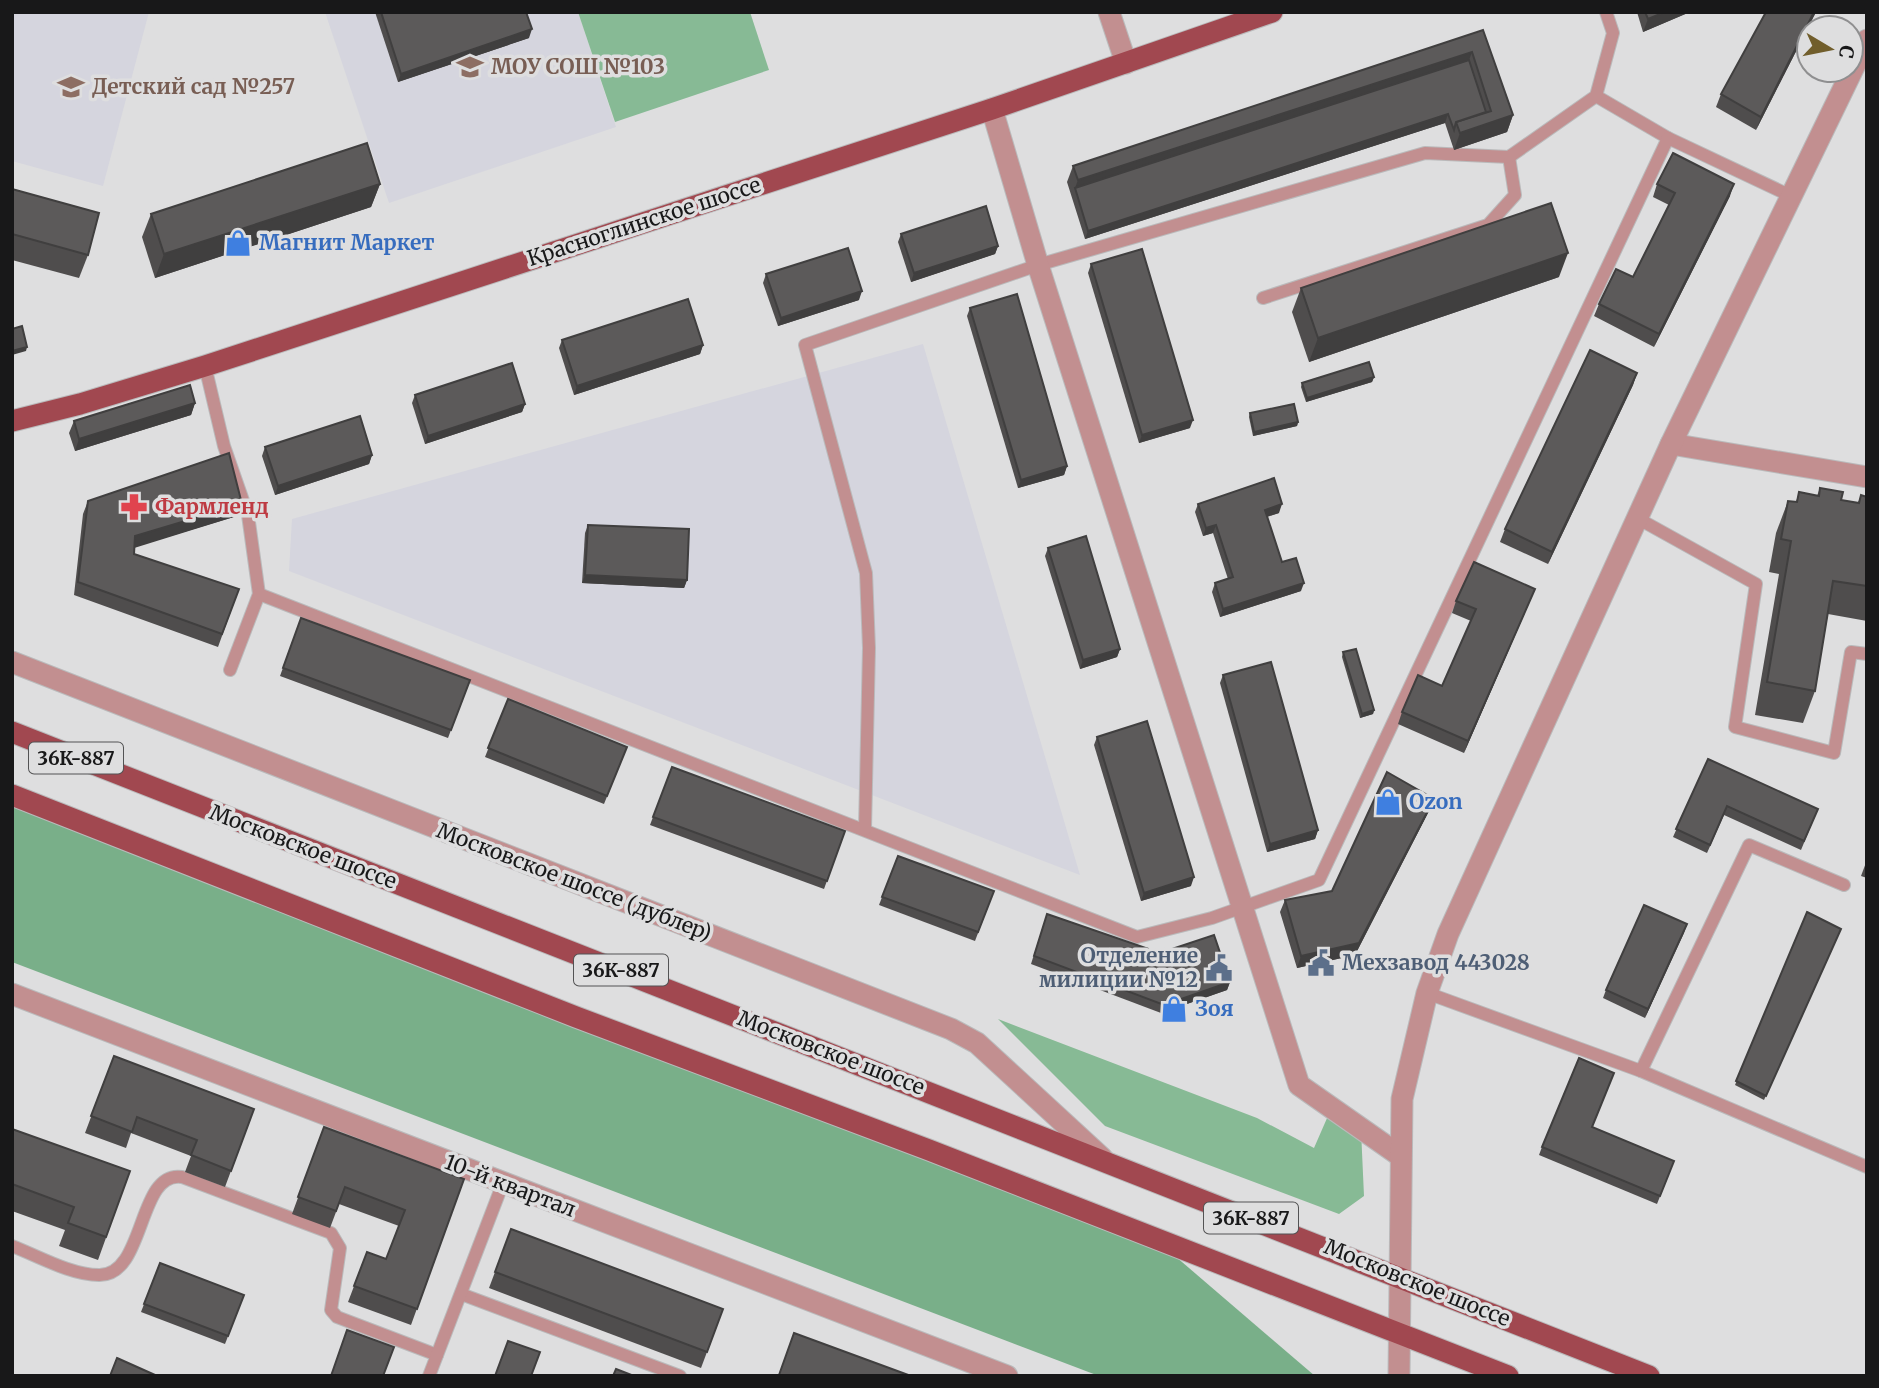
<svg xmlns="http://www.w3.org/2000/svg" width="1879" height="1388" font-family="Merriweather,serif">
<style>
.built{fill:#d5d5de}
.green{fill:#87ba95}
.forest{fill:#79af89}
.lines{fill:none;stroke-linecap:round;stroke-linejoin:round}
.service-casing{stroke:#bababb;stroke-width:14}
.minor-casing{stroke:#bababb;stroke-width:23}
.tertiary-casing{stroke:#bababb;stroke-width:23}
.primary-casing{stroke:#bababb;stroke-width:23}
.service{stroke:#c28f90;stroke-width:12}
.minor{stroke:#c28f90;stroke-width:21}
.tertiary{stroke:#c28f90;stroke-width:21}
.primary{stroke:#a14850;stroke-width:21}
.wall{fill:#4f4d4d}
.shaded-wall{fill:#403f3f}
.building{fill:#5c5a5a;stroke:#403f3f;stroke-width:2}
.labels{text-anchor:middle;stroke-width:7;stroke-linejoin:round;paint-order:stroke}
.shield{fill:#dededf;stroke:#535354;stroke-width:2}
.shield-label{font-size:19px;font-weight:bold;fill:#181819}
.education-label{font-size:21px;font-weight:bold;fill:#785e54;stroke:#dededf;text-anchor:start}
.street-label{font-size:21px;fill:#181819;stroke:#dededf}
.shop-label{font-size:21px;font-weight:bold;fill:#366cbe;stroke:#dededf;text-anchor:start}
.health-label{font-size:21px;font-weight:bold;fill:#be3a42;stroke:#dededf;text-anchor:start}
.service-label{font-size:21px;font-weight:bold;fill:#4e5e75;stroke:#dededf;text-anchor:end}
</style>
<rect width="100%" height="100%" fill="#dededf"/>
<g class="built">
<polygon points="12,12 149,12 103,186 12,161"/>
<polygon points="325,12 578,12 616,127 389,203"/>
<polygon points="923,344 1080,875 289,571 292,519"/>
</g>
<g class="green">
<polygon points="578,12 750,12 769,70 615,122"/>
<polygon points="998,1019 1257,1118 1314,1148 1331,1109 1361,1130 1364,1196 1339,1214 1105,1126"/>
</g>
<polygon class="forest" points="12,797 1154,1238 1315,1376 1099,1376 12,962"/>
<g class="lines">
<defs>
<g id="service">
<polyline points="1596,96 1668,138"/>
<polyline points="1263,298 1488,225 1515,195 1509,157"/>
<polyline points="205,366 224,446 248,515 259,594 230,670"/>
<polyline points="1637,518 1756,584 1735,727 1834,753 1851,652 1867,654"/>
<polyline points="259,594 1137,937 1212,918 1319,880 1668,138 1791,196"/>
<polyline points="865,829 869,648 866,573 805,345 1038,265 1425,153 1509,157 1596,96 1613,33 1606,12"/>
<polyline points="1427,993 1641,1071 1867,1167"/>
<polyline points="1641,1071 1749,845 1844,885"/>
<path d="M12 1246C38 1256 71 1275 99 1275 146 1276 137 1170 182 1177L331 1233 340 1248 331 1310 337 1317 437 1355"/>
<polyline points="461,1294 680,1376"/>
<polyline points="429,1376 503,1183"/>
</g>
<g id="minor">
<polyline points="1109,12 1126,63"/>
<polyline points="992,109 1038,265 1299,1085 1399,1155"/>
<polyline points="1671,444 1867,477"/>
<polyline points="12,662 951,1029 977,1043 1102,1158"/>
<polyline points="12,994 1007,1376"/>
</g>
<polyline id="tertiary" points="1399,1376 1402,1099 1427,993 1448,934 1671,444 1867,40"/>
<g id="primary">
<polyline points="12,421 80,404 205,366 992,109 1272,12"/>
<polyline points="12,732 1649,1376"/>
<polyline points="12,795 576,1017 929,1150 1508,1376"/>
</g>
</defs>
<use href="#service" class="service-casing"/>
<use href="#minor" class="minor-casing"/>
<use href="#tertiary" class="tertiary-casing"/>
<use href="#primary" class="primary-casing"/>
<use href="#service" class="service"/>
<use href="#minor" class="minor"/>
<use href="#tertiary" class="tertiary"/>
<use href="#primary" class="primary"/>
</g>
<g class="wall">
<polygon points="375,12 526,12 529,38 398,82"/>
<polygon points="1637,12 1690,12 1643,32"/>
<polygon points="1816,12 1756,130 1716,107 1721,94"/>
<polygon points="1483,30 1513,115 1507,132 1454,150 1445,123 1085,239 1067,182 1073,166"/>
<polygon points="380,184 371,207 155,278 142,237 151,214"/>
<polygon points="1657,184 1730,196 1654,347 1594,316 1599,304 1633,277 1669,205 1653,197"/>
<polygon points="12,189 88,255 79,278 12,260"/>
<polygon points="901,234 998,246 995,254 911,282 898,242"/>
<polygon points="1091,264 1190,428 1139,443 1088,273"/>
<polygon points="766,274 859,300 778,326 763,283"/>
<polygon points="1559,277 1309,362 1292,312 1301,288"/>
<polygon points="970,308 1067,466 1064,475 1018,488 967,316"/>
<polygon points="562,340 703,345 700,354 574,395 559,348"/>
<polygon points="1637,373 1633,385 1548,564 1500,542 1505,529"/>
<polygon points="1374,377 1372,382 1306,402 1301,387 1302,383"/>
<polygon points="415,395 525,404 522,412 425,444 412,403"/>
<polygon points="195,403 191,415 75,451 69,433 74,421"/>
<polygon points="1250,413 1298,422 1297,426 1253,436 1249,417"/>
<polygon points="265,447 372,455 369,464 275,495 262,456"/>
<polygon points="1820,488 1841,500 1858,503 1861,495 1867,497 1867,621 1828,614 1815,691 1803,723 1755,715 1779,574 1769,572 1776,533 1788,501 1796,502 1799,492 1817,496"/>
<polygon points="88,501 242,504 237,516 134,547 134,554 239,589 218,647 74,595 83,514"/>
<polygon points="1198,504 1279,513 1267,517 1282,562 1301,591 1220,617 1212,592 1215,583 1228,579 1213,533 1203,536 1195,512"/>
<polygon points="588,525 687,580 684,588 582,583 585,533"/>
<polygon points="1048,548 1120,649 1117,657 1080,669 1045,556"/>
<polygon points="1456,601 1530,601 1464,753 1398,724 1402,712 1442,686 1471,621 1452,613"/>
<polygon points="301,618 470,680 448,738 280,676"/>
<polygon points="1343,652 1374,710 1373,714 1360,718 1342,657"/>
<polygon points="1223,675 1318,830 1315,839 1267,852 1220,683"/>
<polygon points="508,699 627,747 604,804 485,757"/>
<polygon points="1097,737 1191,886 1141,901 1094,745"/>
<polygon points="1708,759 1818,809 1801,850 1724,815 1707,853 1673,837"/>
<polygon points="672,767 845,831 824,889 650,825"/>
<polygon points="1429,811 1355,955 1297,968 1280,912 1285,900 1332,891"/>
<polygon points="898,856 994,891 975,941 879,905"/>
<polygon points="1867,860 1867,878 1861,876"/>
<polygon points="1807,912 1841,929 1764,1100 1735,1085"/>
<polygon points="1044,923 1230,982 1227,990 1161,1013 1031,964"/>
<polygon points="1687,924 1645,1018 1603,998 1606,990"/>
<polygon points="114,1056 254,1109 225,1187 185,1172 191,1156 131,1133 126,1148 85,1133"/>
<polygon points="324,1127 464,1179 411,1325 348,1302 367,1252 386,1259 399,1226 339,1204 330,1228 292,1214"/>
<polygon points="1592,1127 1674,1161 1657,1204 1539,1155 1542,1147"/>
<polygon points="12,1129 130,1171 98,1260 59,1246 65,1230 12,1211"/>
<polygon points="160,1263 244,1295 225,1344 141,1312"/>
<polygon points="495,1272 723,1309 701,1368 489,1288"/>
</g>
<g class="shaded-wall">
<polygon points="1665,12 1690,12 1643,32 1648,19"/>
<polygon points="1814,12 1816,12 1756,130 1761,117"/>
<polygon points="532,29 529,38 398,82 401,74"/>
<polygon points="1472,52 1466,68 1075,188 1078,180"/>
<polygon points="1448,114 1445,123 1085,239 1088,231"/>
<polygon points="1513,115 1507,132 1454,150 1460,133"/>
<polygon points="380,184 371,207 155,278 164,254"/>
<polygon points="1734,184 1730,196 1654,347 1659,334"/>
<polygon points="998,246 995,254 911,282 914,273"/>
<polygon points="1568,253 1559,277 1309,362 1318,338"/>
<polygon points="862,291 859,300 778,326 781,318"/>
<polygon points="703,345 700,354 574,395 577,386"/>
<polygon points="27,347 26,351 12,355 12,351"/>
<polygon points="1637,373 1633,385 1548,564 1552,552"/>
<polygon points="1374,377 1372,382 1306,402 1307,398"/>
<polygon points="195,403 191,415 75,451 79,439"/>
<polygon points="525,404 522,412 425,444 428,436"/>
<polygon points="1193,420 1190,428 1139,443 1142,435"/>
<polygon points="1298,422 1297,426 1253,436 1254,432"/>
<polygon points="372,455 369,464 275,495 278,486"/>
<polygon points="1067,466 1064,475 1018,488 1021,480"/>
<polygon points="242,504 237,516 131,549 135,536"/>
<polygon points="1282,504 1279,513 1262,518 1265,510"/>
<polygon points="1216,525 1213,533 1203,536 1206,528"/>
<polygon points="585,575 687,580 684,588 582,583"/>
<polygon points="1304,583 1301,591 1220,617 1223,609"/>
<polygon points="1535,589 1530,601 1464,753 1468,741"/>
<polygon points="1120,649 1117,657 1080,669 1083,660"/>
<polygon points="1374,710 1373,714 1360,718 1362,714"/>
<polygon points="1434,799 1429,811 1355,955 1297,968 1301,956"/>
<polygon points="1318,830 1315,839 1267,852 1270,844"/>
<polygon points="1194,877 1191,886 1141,901 1144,893"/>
<polygon points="1687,924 1684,933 1645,1018 1648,1009"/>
<polygon points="1230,982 1227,990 1161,1013 1164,1005"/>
</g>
<g class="building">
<polygon points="381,12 526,12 532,29 401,74"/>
<polygon points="1645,12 1665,12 1648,19"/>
<polygon points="1766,12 1814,12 1761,117 1721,94"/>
<polygon points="1483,30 1513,115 1460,133 1456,122 1491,111 1472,52 1078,180 1073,166"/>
<polygon points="1469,60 1486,112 1456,122 1454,130 1448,114 1088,231 1075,188"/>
<polygon points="367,143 380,184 164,254 151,214"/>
<polygon points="1673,153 1734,184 1659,334 1599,304 1616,269 1633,277 1675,193 1657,184"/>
<polygon points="12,189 99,213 88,255 12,234"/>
<polygon points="1551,203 1568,253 1318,338 1301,288"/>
<polygon points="986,206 998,246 914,273 901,234"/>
<polygon points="848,248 862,291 781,318 766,274"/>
<polygon points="1142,249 1193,420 1142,435 1091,264"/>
<polygon points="1017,294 1067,466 1021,480 970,308"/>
<polygon points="688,299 703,345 577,386 562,340"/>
<polygon points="22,326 27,347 12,351 12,329"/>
<polygon points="1590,350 1637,373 1552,552 1505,529"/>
<polygon points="1369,362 1374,377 1307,398 1302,383"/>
<polygon points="512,363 525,404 428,436 415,395"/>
<polygon points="190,385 195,403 79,439 74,421"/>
<polygon points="1294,404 1298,422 1254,432 1250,413"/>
<polygon points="360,416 372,455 278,486 265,447"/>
<polygon points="229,453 242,504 135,536 134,554 239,589 222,634 78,582 88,501"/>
<polygon points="1274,478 1282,504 1265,510 1282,562 1296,558 1304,583 1223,609 1215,583 1233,577 1216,525 1206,528 1198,504"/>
<polygon points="1820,488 1843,492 1841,500 1859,503 1861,495 1867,497 1867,586 1833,581 1815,691 1767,682 1791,541 1781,539 1788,501 1797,502 1799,492 1819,496"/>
<polygon points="588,525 689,529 687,580 585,575"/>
<polygon points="1086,536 1120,649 1083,660 1048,548"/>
<polygon points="1474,562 1535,589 1468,741 1402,712 1418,675 1442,686 1476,609 1456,601"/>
<polygon points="301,618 470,680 451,730 283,668"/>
<polygon points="1356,649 1374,710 1362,714 1343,652"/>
<polygon points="1271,662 1318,830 1270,844 1223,675"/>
<polygon points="508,699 627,747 607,796 488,748"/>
<polygon points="1147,721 1194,877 1144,893 1097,737"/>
<polygon points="1708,759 1818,809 1804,841 1727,806 1710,845 1676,829"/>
<polygon points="672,767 845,831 827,881 653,817"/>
<polygon points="1387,772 1434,799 1359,943 1301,956 1285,900 1332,891"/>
<polygon points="898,856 994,891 978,932 882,897"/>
<polygon points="1644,905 1687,924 1648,1009 1606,990"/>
<polygon points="1807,912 1841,929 1766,1096 1736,1081"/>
<polygon points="1047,914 1160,953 1214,935 1230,982 1164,1005 1034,956"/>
<polygon points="114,1056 254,1109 231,1171 191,1155 197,1140 137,1117 132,1132 91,1116"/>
<polygon points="1579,1058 1614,1073 1592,1127 1674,1161 1660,1196 1542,1147"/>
<polygon points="324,1127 464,1179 417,1309 354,1286 367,1252 386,1259 405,1210 345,1187 336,1211 298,1197"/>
<polygon points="12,1129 130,1171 106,1237 68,1223 74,1207 12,1184"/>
<polygon points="511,1229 723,1309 707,1352 495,1272"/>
<polygon points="160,1263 244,1295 228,1336 144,1304"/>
<polygon points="347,1330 394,1347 383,1376 331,1376"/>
<polygon points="794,1333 911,1376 782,1376 779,1375"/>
<polygon points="508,1341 540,1352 531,1376 495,1376"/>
<polygon points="117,1358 155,1375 155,1376 110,1376"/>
<polygon points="616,1369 634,1376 613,1376"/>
</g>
<defs>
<symbol id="school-bare" viewBox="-9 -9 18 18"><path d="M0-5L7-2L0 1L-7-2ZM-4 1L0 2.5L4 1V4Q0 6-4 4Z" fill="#8d6e63" stroke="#dededf" stroke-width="2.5" paint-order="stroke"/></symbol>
<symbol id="shop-bare" viewBox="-9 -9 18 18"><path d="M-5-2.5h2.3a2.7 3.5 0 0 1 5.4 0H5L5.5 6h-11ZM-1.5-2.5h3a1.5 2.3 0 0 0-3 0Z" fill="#3f7fe0" stroke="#dededf" stroke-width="2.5" paint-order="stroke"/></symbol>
<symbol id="pharmacy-bare" viewBox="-9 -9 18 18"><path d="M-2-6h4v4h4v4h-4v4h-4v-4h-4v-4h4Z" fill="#e0444e" stroke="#dededf" stroke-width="2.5" paint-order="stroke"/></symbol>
<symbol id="civic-bare" viewBox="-9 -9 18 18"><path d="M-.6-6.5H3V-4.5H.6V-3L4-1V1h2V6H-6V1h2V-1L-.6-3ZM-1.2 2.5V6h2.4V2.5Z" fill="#5c6f8a" stroke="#dededf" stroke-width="2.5" paint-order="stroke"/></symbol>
</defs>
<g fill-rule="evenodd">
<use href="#school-bare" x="451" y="48" width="38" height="38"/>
<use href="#school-bare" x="52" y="68" width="38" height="38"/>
<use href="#shop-bare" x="219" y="224" width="38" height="38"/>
<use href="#pharmacy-bare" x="115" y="488" width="38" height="38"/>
<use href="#shop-bare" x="1369" y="783" width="38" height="38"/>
<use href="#civic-bare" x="1302" y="944" width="38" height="38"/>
<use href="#civic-bare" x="1200" y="949" width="38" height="38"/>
<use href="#shop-bare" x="1155" y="990" width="38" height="38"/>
</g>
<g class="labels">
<g class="shield">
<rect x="29" y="742.5" width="94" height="31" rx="5"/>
<rect x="574" y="954.5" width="94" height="31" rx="5"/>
<rect x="1204" y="1202.5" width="94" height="31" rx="5"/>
</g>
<g class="shield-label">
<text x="76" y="765">36К-887</text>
<text x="621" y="977">36К-887</text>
<text x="1251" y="1225">36К-887</text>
</g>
<g class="education-label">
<text x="491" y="74">МОУ СОШ №103</text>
<text x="92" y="94">Детский сад №257</text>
</g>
<g class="street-label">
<text transform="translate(644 222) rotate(-18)" y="7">Красноглинское шоссе</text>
<text transform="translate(303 847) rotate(21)" y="7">Московское шоссе</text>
<text transform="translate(574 882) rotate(21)" y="7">Московское шоссе (дублер)</text>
<text transform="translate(831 1053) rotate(21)" y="7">Московское шоссе</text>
<text transform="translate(510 1186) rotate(21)" y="7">10-й квартал</text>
<text transform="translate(1417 1283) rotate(22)" y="7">Московское шоссе</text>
</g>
<g class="shop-label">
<text x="259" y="250">Магнит Маркет</text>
<text x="1409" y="809">Ozon</text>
<text x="1195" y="1016">Зоя</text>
</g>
<g class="health-label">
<text x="155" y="514">Фармленд</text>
</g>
<g class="service-label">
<text x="1198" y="963">Отделение<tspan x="1198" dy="24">милиции №12</tspan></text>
<text x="1342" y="970" text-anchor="start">Мехзавод 443028</text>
</g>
</g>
<rect width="1879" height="1388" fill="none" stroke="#181819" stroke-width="28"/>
<g transform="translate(1830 49) rotate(100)"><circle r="33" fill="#dededf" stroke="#8f8f90" stroke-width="2"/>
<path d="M0-5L12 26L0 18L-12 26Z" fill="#715e2c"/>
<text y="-10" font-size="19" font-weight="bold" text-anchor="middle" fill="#181819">С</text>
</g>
</svg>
